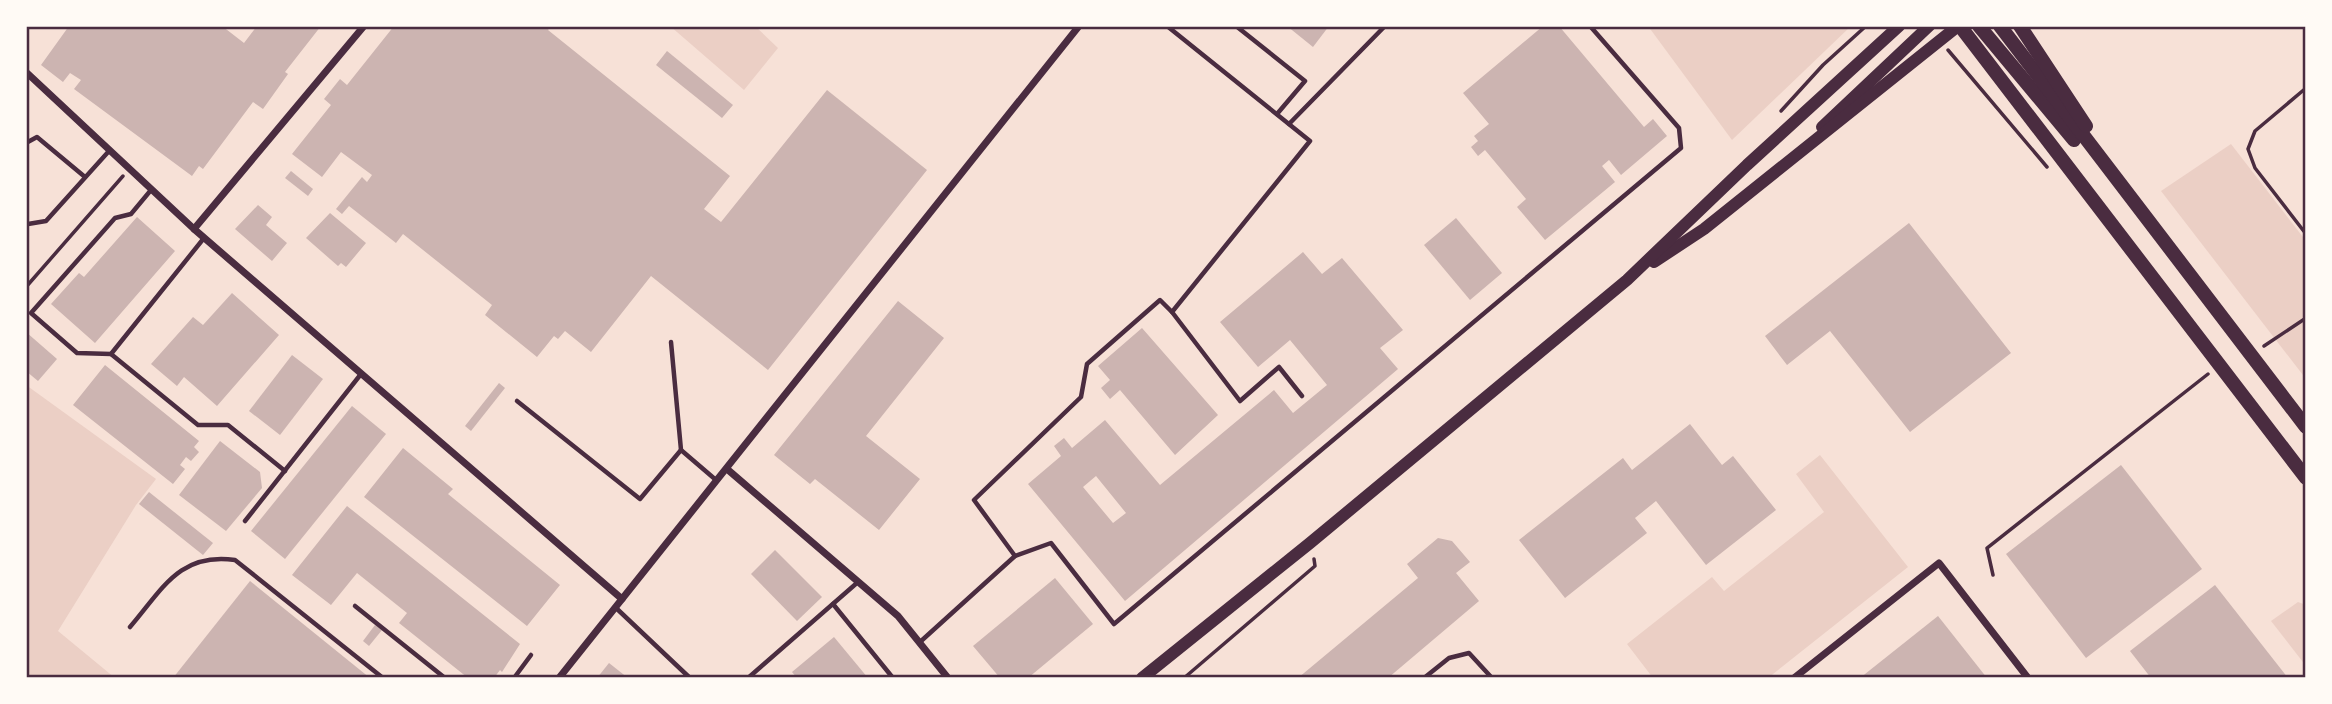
<svg xmlns="http://www.w3.org/2000/svg" width="2332" height="704" font-family="'Exo 2',sans-serif">
<style>
.green{fill:#ebcfc5}
.building{fill:#ccb4b1;fill-rule:evenodd}
.lines{fill:none;stroke-linecap:round;stroke-linejoin:round}
.path{stroke:#4a2c40;stroke-width:3.5}
.service{stroke:#4a2c40;stroke-width:4.5}
.minor{stroke:#4a2c40;stroke-width:7}
.secondary{stroke:#4a2c40;stroke-width:12}
.primary{stroke:#4a2c40;stroke-width:14}
.neatline{fill:none;stroke:#4a2c40;stroke-width:2.5}
</style>
<rect width="100%" height="100%" fill="#f7e1d7"/>
<g class="green">
<polygon points="670,26 755,26 778,48 744,90"/>
<polygon points="1648,26 1851,26 1732,140"/>
<polygon points="2231,144 2306,241 2306,379 2161,191"/>
<polygon points="26,385 156,479 136,505 58,631 115,678 26,678"/>
<polygon points="1820,455 1908,567 1768,678 1653,678 1627,644 1712,577 1724,591 1824,512 1796,474"/>
<polygon points="2298,602 2306,605 2306,666 2271,621"/>
</g>
<g class="building">
<polygon points="69,26 222,26 244,43 257,26 321,26 285,72 288,74 263,109 253,102 203,169 199,166 192,176 74,89 81,80 70,73 63,82 41,65"/>
<polygon points="394,26 551,26 548,30 730,176 704,209 721,222 827,90 927,170 768,370 651,276 591,352 565,331 558,339 554,336 537,357 485,315 492,305 403,234 396,243 349,206 342,214 336,209 362,177 367,182 372,175 341,152 322,177 292,154 331,105 324,99 340,79 347,85"/>
<polygon points="1287,26 1329,26 1313,47"/>
<polygon points="1543,26 1559,26 1644,127 1653,119 1667,136 1621,175 1609,160 1602,166 1615,182 1545,240 1517,207 1526,199 1485,150 1478,156 1471,147 1478,141 1474,136 1489,124 1463,93"/>
<polygon points="667,51 733,105 722,118 656,65"/>
<polygon points="291,171 313,189 308,196 285,178"/>
<polygon points="258,205 272,217 266,225 287,243 272,261 235,229"/>
<polygon points="330,213 366,243 346,267 341,263 338,266 306,238"/>
<polygon points="137,217 175,251 95,343 51,304 79,273 84,277"/>
<polygon points="1456,218 1502,273 1470,300 1424,245"/>
<polygon points="1909,223 2011,353 1910,432 1830,331 1787,365 1765,336"/>
<path d="M1303 252 1322 274 1342 258 1403 330 1380 348 1398 369 1125 601 1028 484 1061 456 1054 446 1064 438 1072 448 1105 420 1160 485 1274 390 1293 413 1327 385 1290 340 1258 367 1220 322ZM1096 476 1126 513 1113 523 1083 487Z"/>
<polygon points="232,293 279,335 217,406 184,377 177,386 151,364 193,317 203,325"/>
<polygon points="898,301 944,338 866,436 920,479 879,530 815,479 810,484 774,455"/>
<polygon points="1142,328 1218,415 1175,455 1120,390 1110,399 1101,388 1110,380 1098,366"/>
<polygon points="26,332 57,359 38,381 26,371"/>
<polygon points="292,355 323,379 280,435 249,411"/>
<polygon points="105,365 199,441 194,447 199,452 191,461 186,457 180,465 185,469 173,484 73,405"/>
<polygon points="499,383 505,388 471,431 465,426"/>
<polygon points="352,406 386,434 285,559 251,531"/>
<polygon points="1690,424 1722,465 1733,456 1776,510 1706,565 1656,501 1635,518 1647,533 1565,598 1519,540 1623,458 1632,470"/>
<polygon points="220,441 260,472 262,488 226,531 179,495"/>
<polygon points="403,448 453,489 448,494 560,585 527,626 364,497"/>
<polygon points="2121,465 2202,569 2086,658 2006,554"/>
<polygon points="149,492 213,543 203,555 139,504"/>
<polygon points="347,506 520,644 502,672 500,670 494,678 468,678 399,623 407,613 357,573 331,605 292,575"/>
<polygon points="1438,538 1452,541 1470,562 1456,573 1479,601 1388,678 1298,678 1418,578 1407,564"/>
<polygon points="775,550 822,597 797,621 751,574"/>
<polygon points="1055,578 1093,624 1028,678 1000,678 973,646"/>
<polygon points="250,581 370,678 173,678"/>
<polygon points="2215,585 2288,678 2151,678 2130,651"/>
<polygon points="1938,616 1987,678 1860,678"/>
<polygon points="375,625 382,630 369,646 363,641"/>
<polygon points="834,637 868,678 797,678 792,672"/>
<polygon points="609,663 628,678 597,678"/>
</g>
<g class="lines">
<g class="path">
<polyline points="1948,50 2047,167"/>
<polyline points="2306,88 2255,131 2248,149 2255,168 2306,234"/>
<polyline points="1781,111 1823,65 1866,26"/>
<polyline points="26,287 123,176"/>
<polyline points="2264,346 2306,318"/>
<polyline points="1993,575 1987,548 2208,374"/>
<polyline points="1184,678 1315,566 1314,559"/>
</g>
<g class="service">
<polyline points="1167,26 1310,141 1172,312"/>
<polyline points="1236,26 1305,81 1277,114"/>
<polyline points="1289,124 1385,26"/>
<polyline points="26,143 37,137 85,177"/>
<polyline points="28,224 46,221 109,151"/>
<polyline points="204,238 111,354 198,425 228,425 285,471"/>
<polyline points="671,342 681,450 716,480"/>
<polyline points="111,354 77,353 31,313 115,218 131,214 151,190"/>
<polyline points="1302,396 1279,367 1240,401 1172,312 1160,300 1087,364 1081,397 974,500 1015,556 1051,543 1114,624 1681,148 1679,128 1590,26"/>
<polyline points="517,401 640,499 681,450"/>
<polyline points="245,521 361,374"/>
<polyline points="833,604 893,678"/>
<polyline points="355,606 445,678"/>
<polyline points="615,607 690,678"/>
<path d="M130 627C162 590 179 552 235 560L383 678"/>
<polyline points="920,642 1015,556"/>
<polyline points="514,678 531,655"/>
<polyline points="748,678 858,582"/>
<polyline points="1424,678 1449,658 1469,653 1492,678"/>
</g>
<g class="minor">
<polyline points="26,72 194,229 622,599"/>
<polyline points="194,229 364,26"/>
<polyline points="727,469 898,616 948,678"/>
<polyline points="559,678 1079,26"/>
<polyline points="1794,678 1939,563 2028,678"/>
</g>
<g class="secondary">
<polyline points="1822,127 1929,26"/>
<polyline points="1654,262 1704,229 1958,26"/>
<polyline points="1142,678 1310,543 1627,280 1747,165 1899,26"/>
</g>
<g class="primary">
<polyline points="1960,26 2306,478"/>
<polyline points="1979,26 2074,140"/>
<polyline points="2000,26 2306,427"/>
<polyline points="2020,26 2086,126"/>
</g>
</g>
<rect width="2332" height="704" fill="none" stroke="#fffaf5" stroke-width="56"/>
<rect x="28" y="28" width="2276" height="648" class="neatline"/>
</svg>
